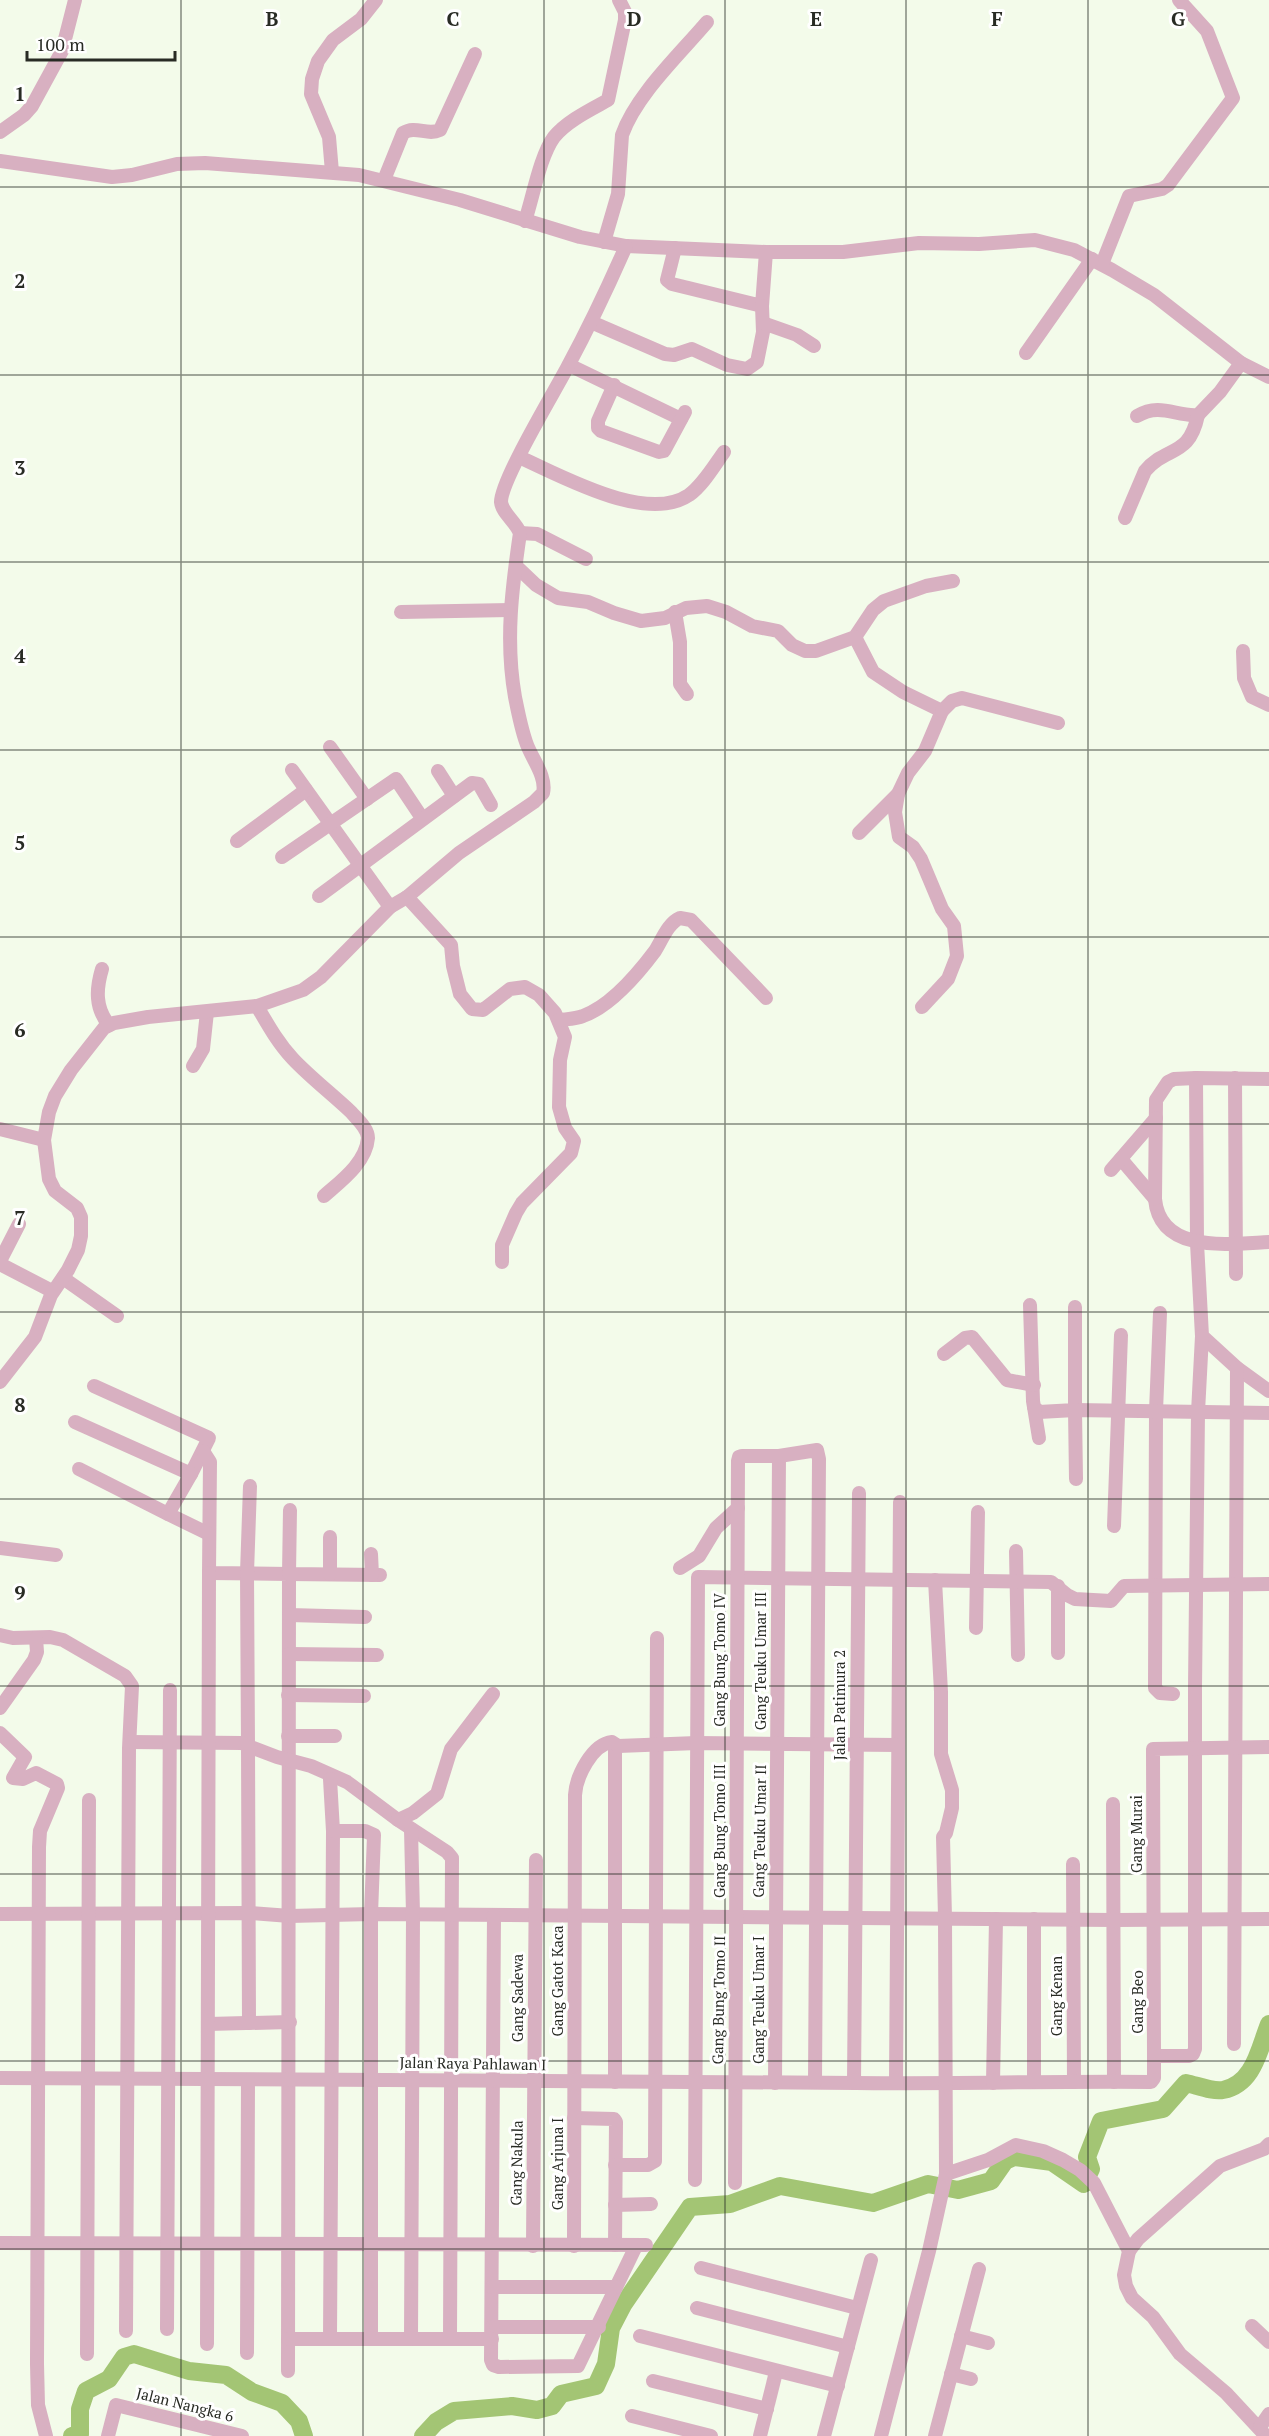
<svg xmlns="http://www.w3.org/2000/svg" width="1269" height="2436" font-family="'PT Serif',serif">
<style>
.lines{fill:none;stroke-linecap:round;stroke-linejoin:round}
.river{stroke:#a3c574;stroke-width:18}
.minor{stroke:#d8b0c1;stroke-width:14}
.grid{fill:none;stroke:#282b24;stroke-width:1.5;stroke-opacity:0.55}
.labels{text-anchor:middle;stroke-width:6;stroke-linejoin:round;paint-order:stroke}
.street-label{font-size:15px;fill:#282b24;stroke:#fff}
.grid-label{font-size:20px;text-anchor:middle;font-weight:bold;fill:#282b24;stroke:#fff;stroke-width:6;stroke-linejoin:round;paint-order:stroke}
</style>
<rect width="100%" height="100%" fill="#f3fbea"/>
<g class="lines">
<g class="river">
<polyline points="72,2436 80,2434 80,2409 86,2391 109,2379 124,2357 134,2354 189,2371 226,2375 252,2392 282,2403 299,2421 304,2436"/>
<path d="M423 2436 436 2422 454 2411 512 2406 537 2410 552 2406 561 2394 596 2386 606 2364 611 2328 623 2305 690 2207 730 2204 780 2186 873 2203 928 2184 958 2190 991 2181 1005 2161 1014 2157 1052 2162 1084 2184 1091 2169 1087 2157 1101 2121 1163 2109 1186 2083C1196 2085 1213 2092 1223 2090 1254 2084 1259 2049 1269 2024"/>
</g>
<g class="minor">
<polyline points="0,132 24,115 32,106 62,51 75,0"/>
<polyline points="0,161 112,177 132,175 177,164 205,163 359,175 460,200 580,237 626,246 766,252 843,252 919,243 979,244 1035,240 1074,250 1112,270 1154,295 1241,363 1269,377"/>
<polyline points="332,172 329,137 311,94 312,79 318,61 333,40 361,19 376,0"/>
<path d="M384 180 403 133C416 125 427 136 440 130L475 54"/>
<path d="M525 221C533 197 540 156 554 137 567 121 590 110 608 100L625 20V12L619 0"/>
<path d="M604 242 618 194 622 135C636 95 679 55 707 22"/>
<polyline points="675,248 667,280 672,284 762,306 766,252"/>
<polyline points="1102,264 1129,196 1162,189 1168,185 1233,98 1207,31 1179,0"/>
<polyline points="591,322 665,354 674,355 692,349 727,365 747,369 757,362 763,332 762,306"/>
<polyline points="763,323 797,335 814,346"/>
<polyline points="1026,353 1092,259"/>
<polyline points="569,365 681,419"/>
<polyline points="614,385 598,421 598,428 601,431 659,452 664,451 685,412"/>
<path d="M1137 416C1161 402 1176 417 1198 415L1220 392 1241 363"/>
<path d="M519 457C562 476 646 524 689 495 703 485 714 466 724 452"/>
<path d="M1125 518 1145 471C1167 445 1189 458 1198 415"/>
<polyline points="520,533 537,534 586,559"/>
<polyline points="516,566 536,585 558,598 588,602 614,613 641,621 665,618 686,608 707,606 726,612 752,626 778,631 792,645 805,651 816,651 855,637 873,610 884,601 926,586 953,581"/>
<polyline points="401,612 510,610"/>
<polyline points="675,612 680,642 680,684 687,694"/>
<polyline points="855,637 873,672 903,692 942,711 925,751 908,773 898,794 859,833"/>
<polyline points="1243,651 1244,678 1252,697 1269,705"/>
<polyline points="942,711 952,701 962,698 1058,723"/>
<polyline points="330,747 367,799"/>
<polyline points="292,770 390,907"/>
<polyline points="438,771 454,796"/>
<polyline points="898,794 895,812 899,837 913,847 921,859 942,909 954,926 957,956 948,979 922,1007"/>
<polyline points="237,841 306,790"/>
<polyline points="282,857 396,779 422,818"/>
<polyline points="319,896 472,783 479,784 491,805"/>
<polyline points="407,897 451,945 453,966 460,994 472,1009 483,1010 510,989 525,987 539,995 555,1013 565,1037 560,1060 559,1107 565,1128 574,1141 571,1153 522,1203 516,1213 502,1245 502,1262"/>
<path d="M102 969C96 989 95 1008 109 1025"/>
<path d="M257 1006C268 1025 278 1043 293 1059 311 1078 332 1094 351 1112 357 1119 368 1128 368 1138 366 1163 341 1181 324 1196"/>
<path d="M559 1020C567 1019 576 1019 583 1016 611 1006 637 975 655 951 662 940 668 923 680 918L691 920 766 998"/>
<polyline points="193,1066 203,1049 207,1012"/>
<polyline points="1196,1078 1197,1243 1202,1336 1237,1368 1269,1391"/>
<polyline points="1235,1078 1236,1274"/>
<path d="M1269 1079 1196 1078 1174 1079 1168 1082 1156 1100 1155 1199C1160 1254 1229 1244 1269 1242"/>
<polyline points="0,1129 44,1140"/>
<polyline points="1121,1159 1155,1199"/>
<polyline points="1111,1170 1156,1118"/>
<polyline points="0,1261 19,1224"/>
<polyline points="0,1264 52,1291"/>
<polyline points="63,1278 117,1316"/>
<polyline points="1030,1305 1033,1401 1034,1407 1039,1412 1075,1410 1075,1307"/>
<polyline points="1160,1313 1156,1411 1155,1688 1160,1693 1173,1694"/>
<polyline points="944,1354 965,1338 972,1337 1007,1380 1034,1385"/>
<path d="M0 1382 35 1337 51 1295 68 1270 78 1250 81 1236V1217L77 1208 55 1191 49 1179 44 1140 49 1112 55 1096 71 1070 104 1028 114 1023 148 1017 257 1006 303 990 321 977 390 907 407 897 459 853 534 802 543 793C547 776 531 758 526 742 521 728 518 712 515 697 505 641 512 588 520 533 516 522 502 513 501 502 501 480 555 391 568 366 589 327 608 287 626 246"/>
<polyline points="1034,1407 1039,1438"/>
<polyline points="75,1422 191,1474 209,1438 94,1386"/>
<polyline points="203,1451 210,1462 209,1573 289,1574 288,2371"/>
<polyline points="79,1469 168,1514"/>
<polyline points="191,1474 168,1514 209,1534"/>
<polyline points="1076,1479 1075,1410 1269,1413"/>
<polyline points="250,1486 247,1573 248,1746 277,1757 311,1766 347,1782 398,1820 413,1813 437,1794 451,1749 493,1694"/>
<polyline points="290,1510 289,1574 380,1575"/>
<polyline points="1114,1526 1121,1335"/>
<polyline points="330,1537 330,1574"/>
<polyline points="0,1548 56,1555"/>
<polyline points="1016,1551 1018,1655"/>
<polyline points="371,1554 372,1575"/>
<polyline points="680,1568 699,1556 716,1528 738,1508"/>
<polyline points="289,1615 365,1617"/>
<polyline points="976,1628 978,1512"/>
<polyline points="0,1635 13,1638 50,1637 63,1640 125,1676 132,1686 129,1748 126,2331"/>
<polyline points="1058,1653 1058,1586"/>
<polyline points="289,1654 377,1655"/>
<polyline points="288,1695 364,1696"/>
<polyline points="0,1708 34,1660 37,1652 36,1638"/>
<polyline points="0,1733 25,1757 13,1778 23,1779 36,1773 57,1784 58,1788 40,1831 39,1847 37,2364 38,2405 46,2436"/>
<polyline points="288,1736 335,1736"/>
<polyline points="130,1742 242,1743 248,1746 249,2023"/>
<polyline points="330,1779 333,1831 330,2339"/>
<polyline points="1113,1804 1114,2082"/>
<polyline points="398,1820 447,1852 452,1858 450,2338"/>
<polyline points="333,1831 365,1831 374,1835 371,1914 371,2338"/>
<polyline points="1073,1864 1074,2082"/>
<polyline points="0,1914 250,1913 290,1916 371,1914 1115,1920 1269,1919"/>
<polyline points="494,1915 491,2360 493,2365 499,2367 578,2366 636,2246"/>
<polyline points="208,2024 290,2022"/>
<polyline points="1234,2044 1237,1368"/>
<polyline points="1154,2056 1189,2056 1193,2054 1195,2049 1195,1687 1198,1412 1202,1336"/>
<path d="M0 2078C285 2078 571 2082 856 2083 954 2084 1052 2081 1151 2082L1154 2078V2056L1153 1749 1269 1747"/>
<polyline points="615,2082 615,1751 618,1746"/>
<polyline points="1034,2082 1034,1919"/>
<polyline points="775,2083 779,1456"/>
<polyline points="854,2083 859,1493"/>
<polyline points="896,2083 900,1502"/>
<polyline points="993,2083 996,1919"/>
<polyline points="574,2118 614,2119 616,2122 615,2245"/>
<polyline points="615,2165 648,2165 655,2161 657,1638"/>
<polyline points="946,2174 988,2160 1016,2145 1043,2151 1063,2160 1080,2170 1094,2183 1129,2251 1124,2275 1126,2286 1132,2298 1153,2317 1180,2354 1226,2393 1266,2436"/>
<polyline points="695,2180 698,1577 1051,1582 1067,1595 1075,1599 1111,1601 1124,1586 1269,1584"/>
<polyline points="735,2183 738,1461 739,1457 742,1456 779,1456 817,1450 819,1459 815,2082"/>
<polyline points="615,2205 651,2204"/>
<polyline points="0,2243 646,2245"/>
<polyline points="533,2246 536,1860"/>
<path d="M574 2246 575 1795C576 1777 592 1744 612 1742L618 1746 697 1743 897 1745"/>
<polyline points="1129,2251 1138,2239 1220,2166 1264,2149 1269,2144"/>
<polyline points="701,2268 857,2308"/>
<polyline points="492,2287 616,2287"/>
<polyline points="697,2308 848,2347"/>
<polyline points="1252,2326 1269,2342"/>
<polyline points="492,2327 599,2327"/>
<polyline points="167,2329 170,1690"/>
<polyline points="640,2336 838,2386"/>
<polyline points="961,2336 988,2343"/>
<polyline points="288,2339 492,2339"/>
<polyline points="411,2339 413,1914 411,1829"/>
<polyline points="207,2344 209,1573"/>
<polyline points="247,2353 248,2080"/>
<polyline points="87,2354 89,1800"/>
<polyline points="951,2374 971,2379"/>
<polyline points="653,2381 767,2409"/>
<polyline points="632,2416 711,2436"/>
<polyline points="1260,2427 1269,2414"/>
<polyline points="108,2436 116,2405 242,2436"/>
<polyline points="760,2436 776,2372"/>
<polyline points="824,2436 871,2260"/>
<polyline points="881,2436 929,2251 946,2174 945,1917 943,1837 946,1833 952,1808 952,1790 941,1754 941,1692 935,1580"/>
<polyline points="935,2436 979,2269"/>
</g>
</g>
<path class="grid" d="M181 0V2436M363 0V2436M544 0V2436M725 0V2436M906 0V2436M1088 0V2436M0 187H1269M0 375H1269M0 562H1269M0 750H1269M0 937H1269M0 1124H1269M0 1312H1269M0 1499H1269M0 1686H1269M0 1874H1269M0 2061H1269M0 2249H1269"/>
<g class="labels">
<g class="street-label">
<text transform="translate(720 1660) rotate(-90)" y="5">Gang Bung Tomo IV</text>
<text transform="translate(761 1661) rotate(-90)" y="5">Gang Teuku Umar III</text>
<text transform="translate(840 1705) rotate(-90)" y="5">Jalan Patimura 2</text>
<text transform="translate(720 1831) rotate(-90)" y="5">Gang Bung Tomo III</text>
<text transform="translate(760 1831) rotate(-89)" y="5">Gang Teuku Umar II</text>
<text transform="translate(1137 1834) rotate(-90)" y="5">Gang Murai</text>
<text transform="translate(558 1981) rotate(-90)" y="5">Gang Gatot Kaca</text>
<text transform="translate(1057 1996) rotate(-90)" y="5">Gang Kenan</text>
<text transform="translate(518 1998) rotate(-90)" y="5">Gang Sadewa</text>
<text transform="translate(719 2000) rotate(-89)" y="5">Gang Bung Tomo II</text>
<text transform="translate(759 2000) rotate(-90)" y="5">Gang Teuku Umar I</text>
<text transform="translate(1138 2002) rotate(-90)" y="5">Gang Beo</text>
<text transform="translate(473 2064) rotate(1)" y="5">Jalan Raya Pahlawan I</text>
<text transform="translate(517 2163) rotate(-89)" y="5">Gang Nakula</text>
<text transform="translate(558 2164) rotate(-90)" y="5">Gang Arjuna I</text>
<text transform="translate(185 2405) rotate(14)" y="5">Jalan Nangka 6</text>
</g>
</g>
<g class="grid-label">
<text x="272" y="26">B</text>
<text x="453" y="26">C</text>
<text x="634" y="26">D</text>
<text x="816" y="26">E</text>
<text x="997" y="26">F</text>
<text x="1178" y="26">G</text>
<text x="20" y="101">1</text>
<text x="20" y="288">2</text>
<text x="20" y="475">3</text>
<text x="20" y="663">4</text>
<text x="20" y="850">5</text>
<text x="20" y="1037">6</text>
<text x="20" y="1225">7</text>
<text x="20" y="1412">8</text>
<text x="20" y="1600">9</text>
</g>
<path d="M27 51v9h148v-9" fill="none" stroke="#282b24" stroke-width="3"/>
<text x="36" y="51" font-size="18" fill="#282b24" stroke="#ffffff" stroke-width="4.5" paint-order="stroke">100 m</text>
</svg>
